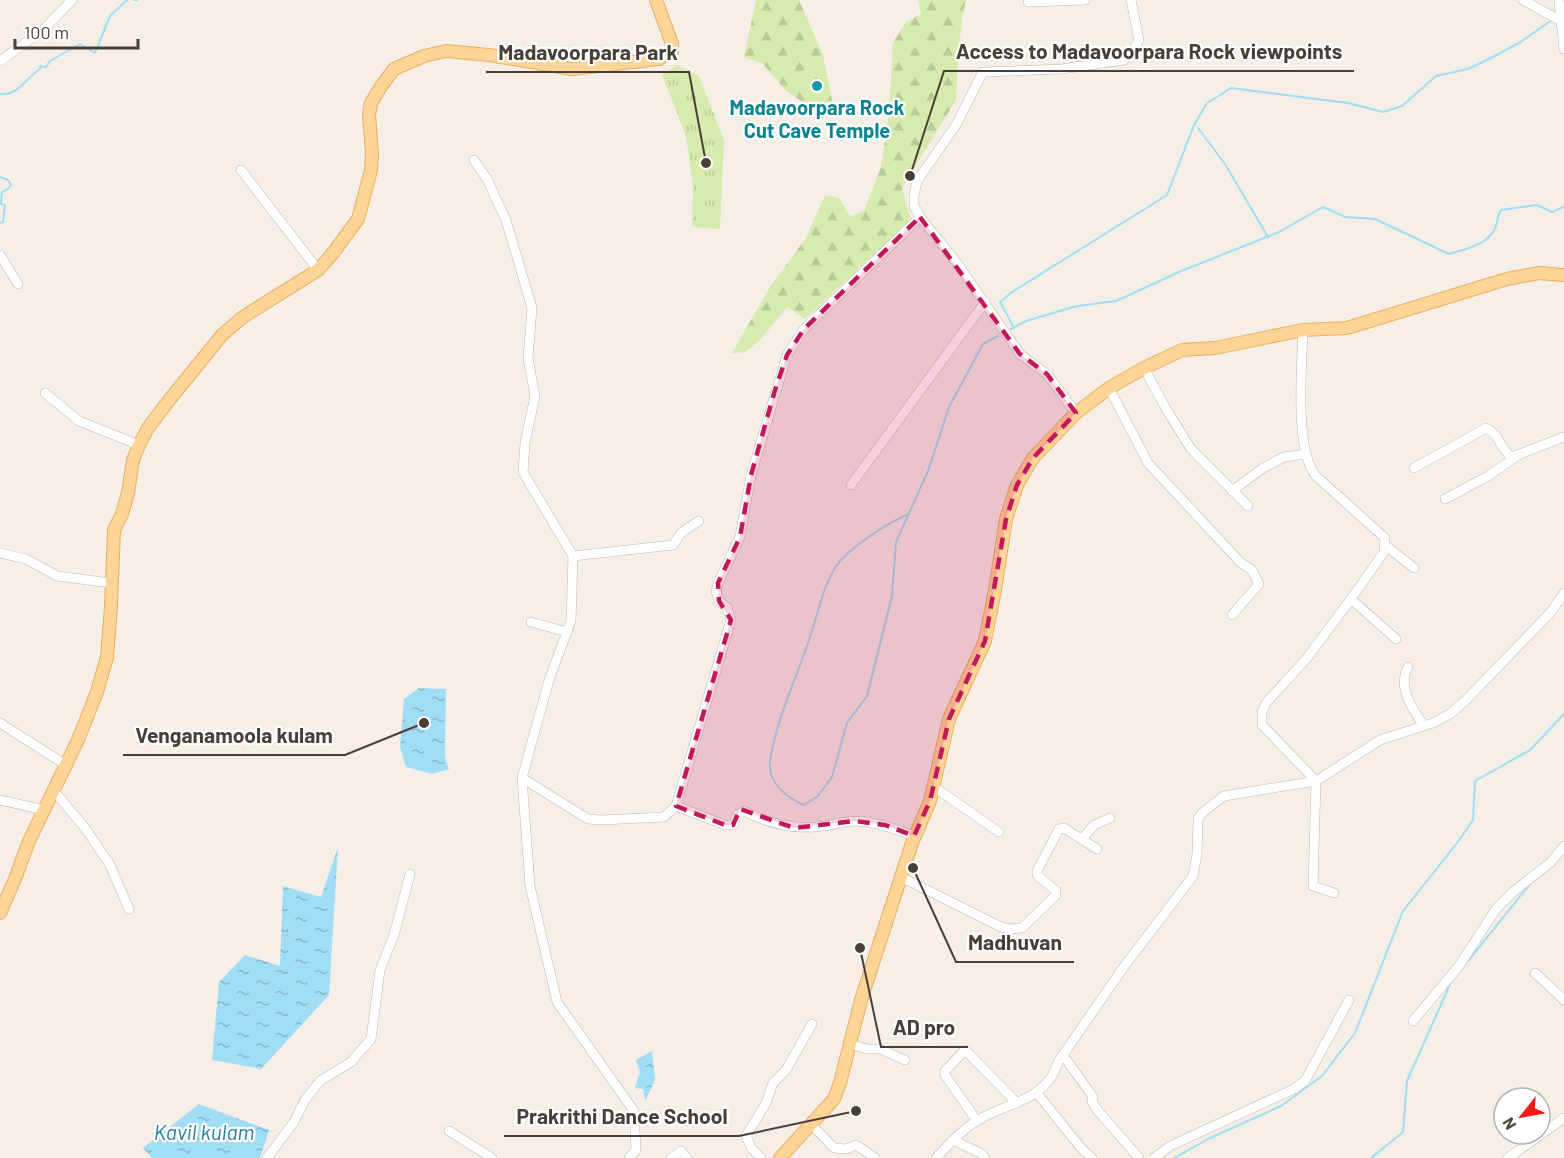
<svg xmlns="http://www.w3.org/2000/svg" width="1564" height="1158" font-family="Barlow,sans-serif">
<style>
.forest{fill:url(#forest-firs)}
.park{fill:url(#park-tufts)}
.water{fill:url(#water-ripples)}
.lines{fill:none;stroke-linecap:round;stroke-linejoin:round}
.stream{stroke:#a1ddf4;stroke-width:2}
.minor-casing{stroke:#c1b6aa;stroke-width:10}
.major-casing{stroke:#eaaf61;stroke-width:14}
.minor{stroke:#fff;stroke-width:9}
.major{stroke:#ffd497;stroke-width:12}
.marked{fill:#c2185b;fill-opacity:0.2;stroke:#c2185b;stroke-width:4.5;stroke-dasharray:12 8;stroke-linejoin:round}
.culture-dot{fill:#0f9aa8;stroke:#fff;stroke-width:2}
.labels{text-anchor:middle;stroke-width:4.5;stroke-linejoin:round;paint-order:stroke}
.culture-label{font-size:20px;font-weight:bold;fill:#0d838f;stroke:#fff}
.water-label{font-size:21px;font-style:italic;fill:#257da2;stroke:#fff}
.leader{fill:none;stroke:#493f36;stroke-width:2}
.callout-dot{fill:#493f36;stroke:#fff;stroke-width:2}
.callout-label{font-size:21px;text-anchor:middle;font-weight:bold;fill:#493f36;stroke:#fff;stroke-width:4.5;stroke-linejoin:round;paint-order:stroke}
</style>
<defs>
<pattern id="forest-firs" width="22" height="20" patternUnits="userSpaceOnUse" patternTransform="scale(1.5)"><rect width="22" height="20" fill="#d7ebaf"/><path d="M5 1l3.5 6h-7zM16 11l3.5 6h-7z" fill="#bacb97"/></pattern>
<pattern id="park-tufts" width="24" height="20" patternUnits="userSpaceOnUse" patternTransform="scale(1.5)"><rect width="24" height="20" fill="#d7ebaf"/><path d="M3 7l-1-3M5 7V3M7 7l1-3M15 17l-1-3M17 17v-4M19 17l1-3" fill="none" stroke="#bacb97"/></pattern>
<pattern id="water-ripples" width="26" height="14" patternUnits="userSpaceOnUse" patternTransform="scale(1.5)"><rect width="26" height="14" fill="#a1ddf4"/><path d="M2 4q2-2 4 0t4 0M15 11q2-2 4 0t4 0" fill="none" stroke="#85b5c6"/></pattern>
</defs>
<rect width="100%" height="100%" fill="#f5efe8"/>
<g class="forest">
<polygon points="756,0 799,0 823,55 833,105 822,115 786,91 763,64 744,57"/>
<polygon points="918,0 966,0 963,13 958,56 956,100 902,188 911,220 805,319 787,307 761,339 745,352 732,353 770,287 806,238 825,195 839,198 850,216 864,211 881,167 889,113 893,43 905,23 921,14"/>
</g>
<polygon class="park" points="677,65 699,76 724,140 720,229 692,227 693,186 686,136 662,75"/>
<g class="water">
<polygon points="419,688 446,689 445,757 449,769 432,774 406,767 400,747 404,699"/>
<polygon points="338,847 329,995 261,1069 212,1060 219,982 245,955 280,966 283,886 321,897"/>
<polygon points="652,1051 655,1080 645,1101 643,1089 635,1088 640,1072 636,1060"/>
<polygon points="199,1104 269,1130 260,1158 152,1158 143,1148"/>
</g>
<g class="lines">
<g class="stream">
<polyline points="134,0 137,0"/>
<path d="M0 94C18 96 26 78 40 69V66L46 67 50 61 80 44 95 53 110 16 127 0"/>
<polyline points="1198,128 1225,164 1268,237"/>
<polyline points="0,177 8,180 11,185 9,188 2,192 1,203"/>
<polyline points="0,223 3,222 5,205 1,204"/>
<polyline points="1014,328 1000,302 1012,292 1167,195 1194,125 1207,103 1231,88 1348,103 1383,112 1402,106 1436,76 1468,69 1487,60 1519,43 1552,20"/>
<path d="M1011 329 1026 321 1077 306 1116 301 1179 272 1279 232 1323 207 1345 217 1375 219 1449 254C1465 249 1487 246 1495 228 1498 222 1497 216 1501 210L1537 205 1552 212 1564 207"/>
<path d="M909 514C887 523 848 548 835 568 822 589 818 614 810 637 799 671 784 702 775 737 773 747 769 759 770 769 772 786 789 798 803 805L817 797 832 777 847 723 867 696 892 596 896 542 928 471 949 407 983 344 998 336"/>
<polyline points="1468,961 1530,884"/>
<polyline points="1174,1158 1208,1139 1281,1106 1322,1076 1355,1033 1403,911 1457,843 1473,820 1475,781 1530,750 1564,714"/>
<polyline points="1371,1158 1403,1132 1407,1081 1451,982"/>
</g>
<defs>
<g id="minor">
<polyline points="1523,0 1561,21"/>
<polyline points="1559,0 1564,49"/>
<polyline points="1028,2 1085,0"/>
<polyline points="0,61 43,30 72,0"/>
<polyline points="474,160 487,179 506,220 532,308 528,358 535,396 525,443 523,472 573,556 571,621 549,680 522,778 530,886 557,1002 634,1111 636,1150 629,1158"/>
<polyline points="241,170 318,270"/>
<polyline points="0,255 18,284"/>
<path d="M1303 330C1302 365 1294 450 1316 476L1385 538 1384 552 1351 599 1307 658 1266 703 1262 712V725L1316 781 1313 886 1334 893"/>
<polyline points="1144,368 1165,407 1191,449 1248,506"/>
<polyline points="1109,388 1148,463 1241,563 1252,570 1259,584 1232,615"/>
<polyline points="45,393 79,421 139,445"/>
<polyline points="1076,413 1047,374 1020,354 954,259 920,217 914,206 914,196 917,181 956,125 983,72 1061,69 1124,60 1132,52 1139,40 1131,0"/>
<path d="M1414 468 1486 428C1500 434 1500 450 1512 457L1564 437"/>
<polyline points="851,485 985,302"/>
<polyline points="1232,491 1263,468 1284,457 1306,454"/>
<polyline points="1445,499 1488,476 1517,456"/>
<polyline points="1385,545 1414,568"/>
<polyline points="0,553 26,559 57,576 111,583"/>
<polyline points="573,556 673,545 682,532 699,521"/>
<polyline points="1351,599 1396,639"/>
<polyline points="531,622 567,632"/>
<path d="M1408 667C1397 688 1412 707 1423 725"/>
<polyline points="0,723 66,765"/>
<path d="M522 778 588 819 601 820 664 817 676 806 725 825H733L737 815 744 811C767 823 790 829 815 827 829 826 843 821 856 821 877 822 895 829 914 836"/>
<polyline points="934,787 999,832"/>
<polyline points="54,791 85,828 110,865 129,909"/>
<polyline points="0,800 44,810"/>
<polyline points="676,806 731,620 727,607 719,601 716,591 718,583 740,537 751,475 787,355 804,329 920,217"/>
<polyline points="1082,839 1094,825 1110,818"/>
<polyline points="901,877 1001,927 1010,929 1022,928 1056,895 1056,891 1037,875 1037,871 1059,829 1064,828 1097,849"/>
<polyline points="1535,973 1564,1000"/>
<polyline points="1413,1021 1459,966 1496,909 1513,892 1551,862 1564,846"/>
<polyline points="850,1044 867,1049 880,1049 905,1060"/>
<polyline points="1063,1055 1093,1097 1092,1101 1098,1111 1139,1158"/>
<polyline points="1036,1092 1081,1148 1092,1158"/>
<polyline points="977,1121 945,1075 945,1071 965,1050 1017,1103"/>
<polyline points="811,1124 834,1148 846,1149 856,1145 875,1158"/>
<polyline points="449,1131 492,1158"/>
<polyline points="953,1140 982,1154 985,1158"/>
<polyline points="267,1158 294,1122 305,1100 320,1081 351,1062 371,1039 380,970 394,935 410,874"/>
<polyline points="671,1158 681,1151 687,1158"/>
<polyline points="761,1158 752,1149 746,1136 766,1103 773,1083 786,1070 812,1024"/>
<path d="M936 1158C949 1144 962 1130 978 1120 1001 1106 1033 1102 1050 1079 1054 1074 1056 1067 1058 1062L1123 968 1193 876 1197 854 1198 819 1202 813 1224 796 1316 781 1380 740 1433 723 1450 714 1466 700 1551 612 1564 593"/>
<polyline points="1154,1158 1170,1146 1294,1089 1305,1081 1349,1000"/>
<polyline points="1508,1158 1564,1118"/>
</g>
<g id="major">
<polyline points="0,913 15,879 29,841 78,740 97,692 107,657 111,607 114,530 122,514 128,493 133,460 139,445 148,428 170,399 222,335 243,317 318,270 333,253 358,219 371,170 372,153 369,115 371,103 382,85 394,69 424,56 446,51 489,55 572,69 659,59 672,51 672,44 656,0"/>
<polyline points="780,1158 834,1099 840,1083 861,1000 912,843 930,801 949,719 985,641 995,590 1006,519 1017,485 1033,458 1076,413 1109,388 1144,368 1182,350 1215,348 1303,330 1347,328 1507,279 1539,273 1564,275"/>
</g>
</defs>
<use href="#minor" class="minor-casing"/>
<use href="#major" class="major-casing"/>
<use href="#minor" class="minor"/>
<use href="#major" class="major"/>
</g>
<path class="marked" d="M920 217 1020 354 1047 374 1076 413 1033 458 1017 485 1006 519 985 641 949 719 930 801 914 836 885 825 855 821 794 828 740 809 733 825H725L676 806 731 620 719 601 718 583 740 537 751 475 775 390 787 355 804 329Z"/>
<circle class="culture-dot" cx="817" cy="86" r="6"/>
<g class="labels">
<g class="culture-label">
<text x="817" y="115">Madavoorpara Rock<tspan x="817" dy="23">Cut Cave Temple</tspan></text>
</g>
<g class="water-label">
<text x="204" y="1140">Kavil kulam</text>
</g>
</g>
<path class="leader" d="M910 176L944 71H1354M706 163L689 72H486M424 723L345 755H123M913 868L956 962H1074M860 948L881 1047H968M856 1111L739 1136H504"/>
<g class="callout-dot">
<circle cx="910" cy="176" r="6"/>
<circle cx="706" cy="163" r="6"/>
<circle cx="424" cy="723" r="6"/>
<circle cx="913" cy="868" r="6"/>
<circle cx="860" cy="948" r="6"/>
<circle cx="856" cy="1111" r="6"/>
</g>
<g class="callout-label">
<text x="1149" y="59">Access to Madavoorpara Rock viewpoints</text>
<text x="588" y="60">Madavoorpara Park</text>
<text x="234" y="743">Venganamoola kulam</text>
<text x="1015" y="950">Madhuvan</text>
<text x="924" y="1035">AD pro</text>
<text x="622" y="1124">Prakrithi Dance School</text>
</g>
<g transform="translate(1522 1116) rotate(239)"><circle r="28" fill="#ffffff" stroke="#b6b2af" stroke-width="1.5"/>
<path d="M0-4.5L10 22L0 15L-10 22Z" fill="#ff1a15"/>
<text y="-9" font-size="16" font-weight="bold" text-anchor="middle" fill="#493f36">N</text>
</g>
<path d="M15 39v9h123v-9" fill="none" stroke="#493f36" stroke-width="3"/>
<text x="24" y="39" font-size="18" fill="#493f36" stroke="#ffffff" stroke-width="4.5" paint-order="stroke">100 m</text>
</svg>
